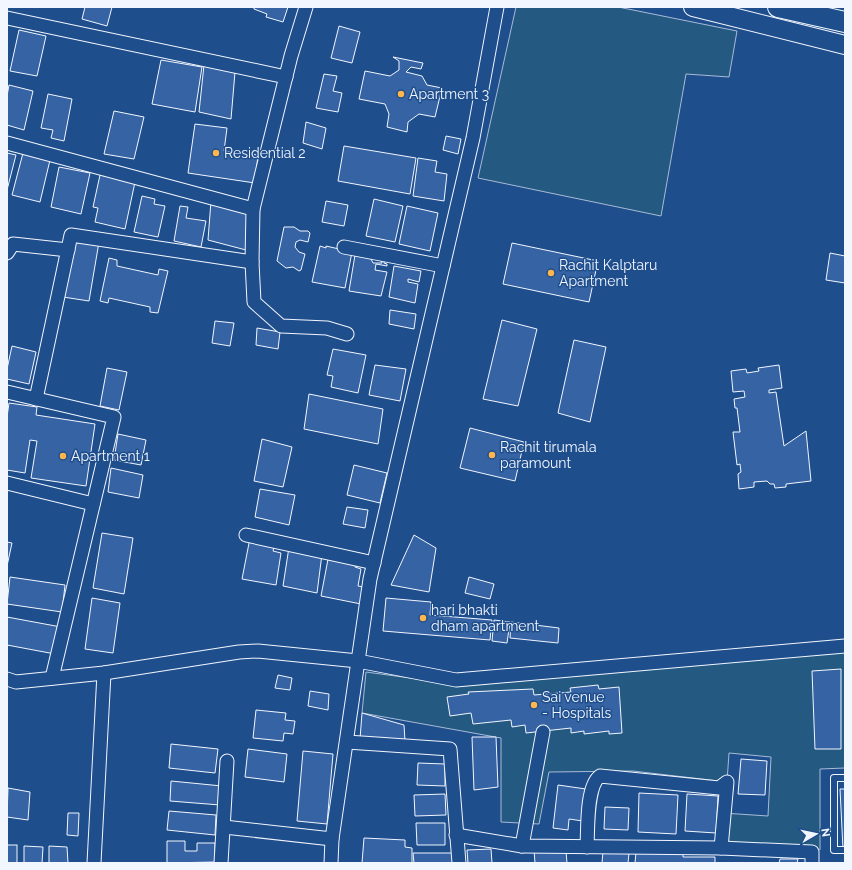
<svg xmlns="http://www.w3.org/2000/svg" width="852" height="870" font-family="Raleway,sans-serif">
<style>
.green{fill:#245a82;stroke:#a8bbd7}
.building{fill:#3563a3;stroke:#f2f6ff}
.lines{fill:none;stroke-linecap:round;stroke-linejoin:round}
.lane-casing{stroke:#f2f6ff;stroke-width:8}
.street-casing{stroke:#f2f6ff;stroke-width:15}
.secondary-casing{stroke:#f2f6ff;stroke-width:20}
.primary-casing{stroke:#f2f6ff;stroke-width:22}
.lane{stroke:#1f4e8c;stroke-width:6}
.street{stroke:#1f4e8c;stroke-width:13}
.secondary{stroke:#1f4e8c;stroke-width:18}
.primary{stroke:#1f4e8c;stroke-width:20}
.poi-dot{fill:#ffb74d;stroke:#1f4e8c;stroke-width:1.5}
.labels{text-anchor:middle;stroke-width:3;stroke-linejoin:round;paint-order:stroke}
.poi-label{font-size:14px;fill:#f2f6ff;stroke:#1f4e8c;text-anchor:start}
</style>
<rect width="100%" height="100%" fill="#1f4e8c"/>
<g class="green">
<polygon points="516,7 618,7 737,31 729,77 686,74 661,216 478,178"/>
<polygon points="845,651 845,768 820,769 820,850 721,843 723,813 768,816 771,757 729,753 727,782 633,771 549,772 539,824 501,822 501,738 362,713 366,672 440,682"/>
</g>
<g class="building">
<polygon points="85,7 112,7 107,26 82,19"/>
<polygon points="254,7 288,7 283,22 266,17 267,14 254,9"/>
<polygon points="339,26 360,32 352,63 331,58"/>
<polygon points="19,30 46,36 37,76 10,71"/>
<polygon points="393,57 423,63 421,69 411,67 406,72 422,76 427,85 442,88 435,117 419,114 408,122 407,132 387,127 389,114 385,104 359,99 365,71 390,76 399,70 399,61"/>
<polygon points="161,60 202,67 195,112 152,104"/>
<polygon points="204,65 235,72 231,119 199,112"/>
<polygon points="324,74 337,76 333,91 342,93 338,112 316,108"/>
<polygon points="9,85 33,91 24,130 7,125 7,96"/>
<polygon points="48,94 72,99 64,141 51,138 53,130 41,128"/>
<polygon points="114,111 144,117 134,159 104,154"/>
<polygon points="306,122 326,128 322,149 303,143"/>
<polygon points="195,124 227,128 224,151 258,155 255,183 188,173"/>
<polygon points="446,136 461,139 458,154 443,150"/>
<polygon points="344,146 416,158 410,194 338,181"/>
<polygon points="7,153 16,155 7,190"/>
<polygon points="23,153 50,160 40,202 12,195"/>
<polygon points="418,158 437,161 435,172 447,174 444,201 413,196"/>
<polygon points="59,167 90,173 81,214 51,207"/>
<polygon points="100,175 135,182 125,229 95,222 98,208 93,207"/>
<polygon points="142,196 155,199 154,204 165,206 158,237 134,232"/>
<polygon points="374,199 403,206 395,242 366,236"/>
<polygon points="211,201 250,213 246,250 208,240"/>
<polygon points="326,201 348,205 344,226 322,222"/>
<polygon points="180,206 188,207 186,218 206,221 201,247 174,241"/>
<polygon points="407,206 438,213 430,251 399,244"/>
<polygon points="284,227 294,227 300,231 308,231 310,233 308,242 300,240 296,242 295,247 299,252 305,254 301,270 299,271 293,267 286,268 277,261"/>
<polygon points="73,238 99,242 89,301 63,297"/>
<polygon points="512,243 598,261 589,302 503,284"/>
<polygon points="320,246 326,248 326,246 352,252 345,288 312,282"/>
<polygon points="830,253 845,256 845,283 826,280"/>
<polygon points="355,255 370,257 373,263 382,263 379,256 385,257 384,263 387,264 387,266 376,264 375,270 387,272 381,296 349,291"/>
<polygon points="109,258 117,260 117,266 158,275 159,269 168,271 158,313 150,312 150,307 109,298 108,303 100,301"/>
<polygon points="394,266 421,271 419,282 408,279 408,282 418,284 415,303 389,297"/>
<polygon points="390,310 416,314 414,329 389,324"/>
<polygon points="502,320 537,329 518,406 483,399"/>
<polygon points="215,321 234,323 230,346 212,343"/>
<polygon points="257,328 280,332 278,349 256,345"/>
<polygon points="574,340 606,347 590,422 558,413"/>
<polygon points="12,346 36,352 29,384 7,379 7,369"/>
<polygon points="333,349 366,355 358,393 331,387 333,376 327,375"/>
<polygon points="375,365 406,369 400,401 369,395"/>
<polygon points="779,365 782,388 769,390 769,393 776,392 784,446 806,431 811,481 786,484 786,487 775,488 774,484 770,484 767,481 754,482 754,487 739,489 738,474 741,472 740,464 737,465 733,432 740,432 737,408 735,408 734,399 745,397 744,391 733,392 731,371 746,369 747,373 759,371 758,368"/>
<polygon points="107,368 127,372 119,410 100,406"/>
<polygon points="309,394 383,409 378,444 304,429"/>
<polygon points="9,403 37,407 36,415 95,424 86,486 31,478 37,441 30,440 25,473 7,470 7,417"/>
<polygon points="470,428 524,442 515,481 460,468"/>
<polygon points="118,434 146,440 141,465 114,460"/>
<polygon points="262,439 292,447 283,487 254,481"/>
<polygon points="354,465 387,473 380,503 347,495"/>
<polygon points="111,468 143,475 139,498 108,492"/>
<polygon points="260,489 295,495 289,525 255,517"/>
<polygon points="347,507 368,510 365,528 343,524"/>
<polygon points="102,533 133,538 124,594 93,588"/>
<polygon points="414,535 436,548 429,592 391,585"/>
<polygon points="250,538 275,544 273,551 281,553 276,585 242,579"/>
<polygon points="7,542 12,543 7,566"/>
<polygon points="289,547 322,554 317,593 283,586"/>
<polygon points="329,554 357,559 355,567 361,569 358,586 364,587 361,604 321,596"/>
<polygon points="10,577 65,585 62,612 7,604"/>
<polygon points="469,577 494,584 490,599 465,593"/>
<polygon points="92,598 120,603 113,653 85,649"/>
<polygon points="386,598 431,602 430,615 492,620 490,640 383,631"/>
<polygon points="7,617 61,627 55,654 7,645"/>
<polygon points="494,620 510,622 507,643 492,641"/>
<polygon points="511,622 559,628 558,643 510,638"/>
<polygon points="841,669 841,749 815,749 812,671"/>
<polygon points="278,675 292,678 290,690 275,688"/>
<polygon points="598,685 599,689 619,687 622,733 609,734 609,731 584,734 584,731 571,733 571,728 526,733 525,725 512,727 511,720 473,724 471,713 450,716 447,697 469,694 468,692 533,689 534,695 571,692 570,688"/>
<polygon points="310,691 329,694 328,710 308,706"/>
<polygon points="256,710 286,713 285,720 295,721 293,734 284,733 283,741 253,738"/>
<polygon points="362,713 404,725 405,741 360,739"/>
<polygon points="472,737 496,737 498,787 474,790"/>
<polygon points="171,744 218,749 215,773 169,768"/>
<polygon points="248,749 287,754 284,782 245,777"/>
<polygon points="303,751 333,754 327,824 297,821"/>
<polygon points="741,759 767,761 765,795 738,794"/>
<polygon points="418,763 445,764 445,786 417,785"/>
<polygon points="171,781 222,786 220,805 170,801"/>
<polygon points="558,785 586,789 583,821 569,819 568,830 553,828"/>
<polygon points="8,788 30,792 28,820 7,817"/>
<polygon points="840,789 845,789 845,849 843,849"/>
<polygon points="639,793 678,795 676,834 638,832"/>
<polygon points="445,794 446,815 415,816 414,795"/>
<polygon points="687,794 718,796 716,833 685,831"/>
<polygon points="605,807 629,808 628,830 604,829"/>
<polygon points="169,811 216,815 215,835 167,830"/>
<polygon points="68,813 79,813 78,836 67,835"/>
<polygon points="416,823 445,823 445,845 417,845"/>
<polygon points="364,838 405,840 405,847 412,848 412,863 362,863"/>
<polygon points="167,841 185,841 185,851 197,851 197,843 215,843 215,862 167,863"/>
<rect x="7" y="845" width="10" height="18"/>
<polygon points="24,846 43,847 42,863 24,863"/>
<polygon points="49,846 67,847 68,863 49,863"/>
<polygon points="491,849 492,863 468,863 467,850"/>
<polygon points="534,850 566,851 567,863 535,863"/>
<polygon points="603,851 629,853 628,863 602,863"/>
<polygon points="636,852 683,852 683,857 715,857 715,863 635,863"/>
<polygon points="413,853 454,853 454,863 414,863"/>
<polygon points="780,859 798,859 797,863 779,863"/>
</g>
<g class="lines">
<defs>
<polyline id="lane" points="845,778 834,778 834,850 845,850"/>
<g id="street">
<polyline points="306,7 291,56 253,209 252,262 254,302 281,326 327,328 347,334"/>
<polyline points="7,18 286,77"/>
<polyline points="7,143 253,209"/>
<polyline points="344,247 443,266"/>
<polyline points="7,253 13,244 68,250"/>
<polyline points="7,392 114,417 52,678"/>
<polyline points="36,399 71,235 252,262"/>
<polyline points="7,483 93,504"/>
<polyline points="246,535 374,563"/>
<polyline points="7,679 16,682 104,673 239,652 258,651 358,661 456,680 845,646"/>
<polyline points="347,742 450,749 459,863"/>
<polyline points="224,827 332,839"/>
<polyline points="456,835 522,846 721,848 812,852 812,863"/>
<polyline points="522,846 543,732"/>
<path d="M587 847C588 829 586 786 600 776L719 788 727 782 721 848"/>
<polyline points="94,863 104,673"/>
<polyline points="221,863 227,761"/>
<polyline points="331,863 332,839 370,579 473,138 497,7"/>
</g>
<polyline id="secondary" points="693,7 845,45"/>
<polyline id="primary" points="778,7 845,22"/>
</defs>
<use href="#lane" class="lane-casing"/>
<use href="#street" class="street-casing"/>
<use href="#secondary" class="secondary-casing"/>
<use href="#primary" class="primary-casing"/>
<use href="#lane" class="lane"/>
<use href="#street" class="street"/>
<use href="#secondary" class="secondary"/>
<use href="#primary" class="primary"/>
</g>
<g class="poi-dot">
<circle cx="401" cy="94" r="4"/>
<circle cx="216" cy="153" r="4"/>
<circle cx="551" cy="273" r="4"/>
<circle cx="492" cy="455" r="4"/>
<circle cx="63" cy="456" r="4"/>
<circle cx="423" cy="618" r="4"/>
<circle cx="534" cy="705" r="4"/>
</g>
<g class="labels">
<g class="poi-label">
<text x="409" y="99">Apartment 3</text>
<text x="224" y="158">Residential 2</text>
<text x="559" y="270">Rachit Kalptaru<tspan x="559" dy="16">Apartment</tspan></text>
<text x="500" y="452">Rachit tirumala<tspan x="500" dy="16">paramount</tspan></text>
<text x="71" y="461">Apartment 1</text>
<text x="431" y="615">hari bhakti<tspan x="431" dy="16">dham apartment</tspan></text>
<text x="542" y="702">Sai venue<tspan x="542" dy="16">- Hospitals</tspan></text>
</g>
</g>
<rect width="852" height="870" fill="none" stroke="#f2f6ff" stroke-width="16"/>
<g transform="translate(816 834) rotate(81)" stroke="#1f4e8c" stroke-width="3" paint-order="stroke">
<path d="M0-3L7 15L0 10L-7 15Z" fill="#f2f6ff"/>
<text y="-6" font-size="11" font-weight="bold" text-anchor="middle" fill="#f2f6ff">N</text>
</g>
</svg>
